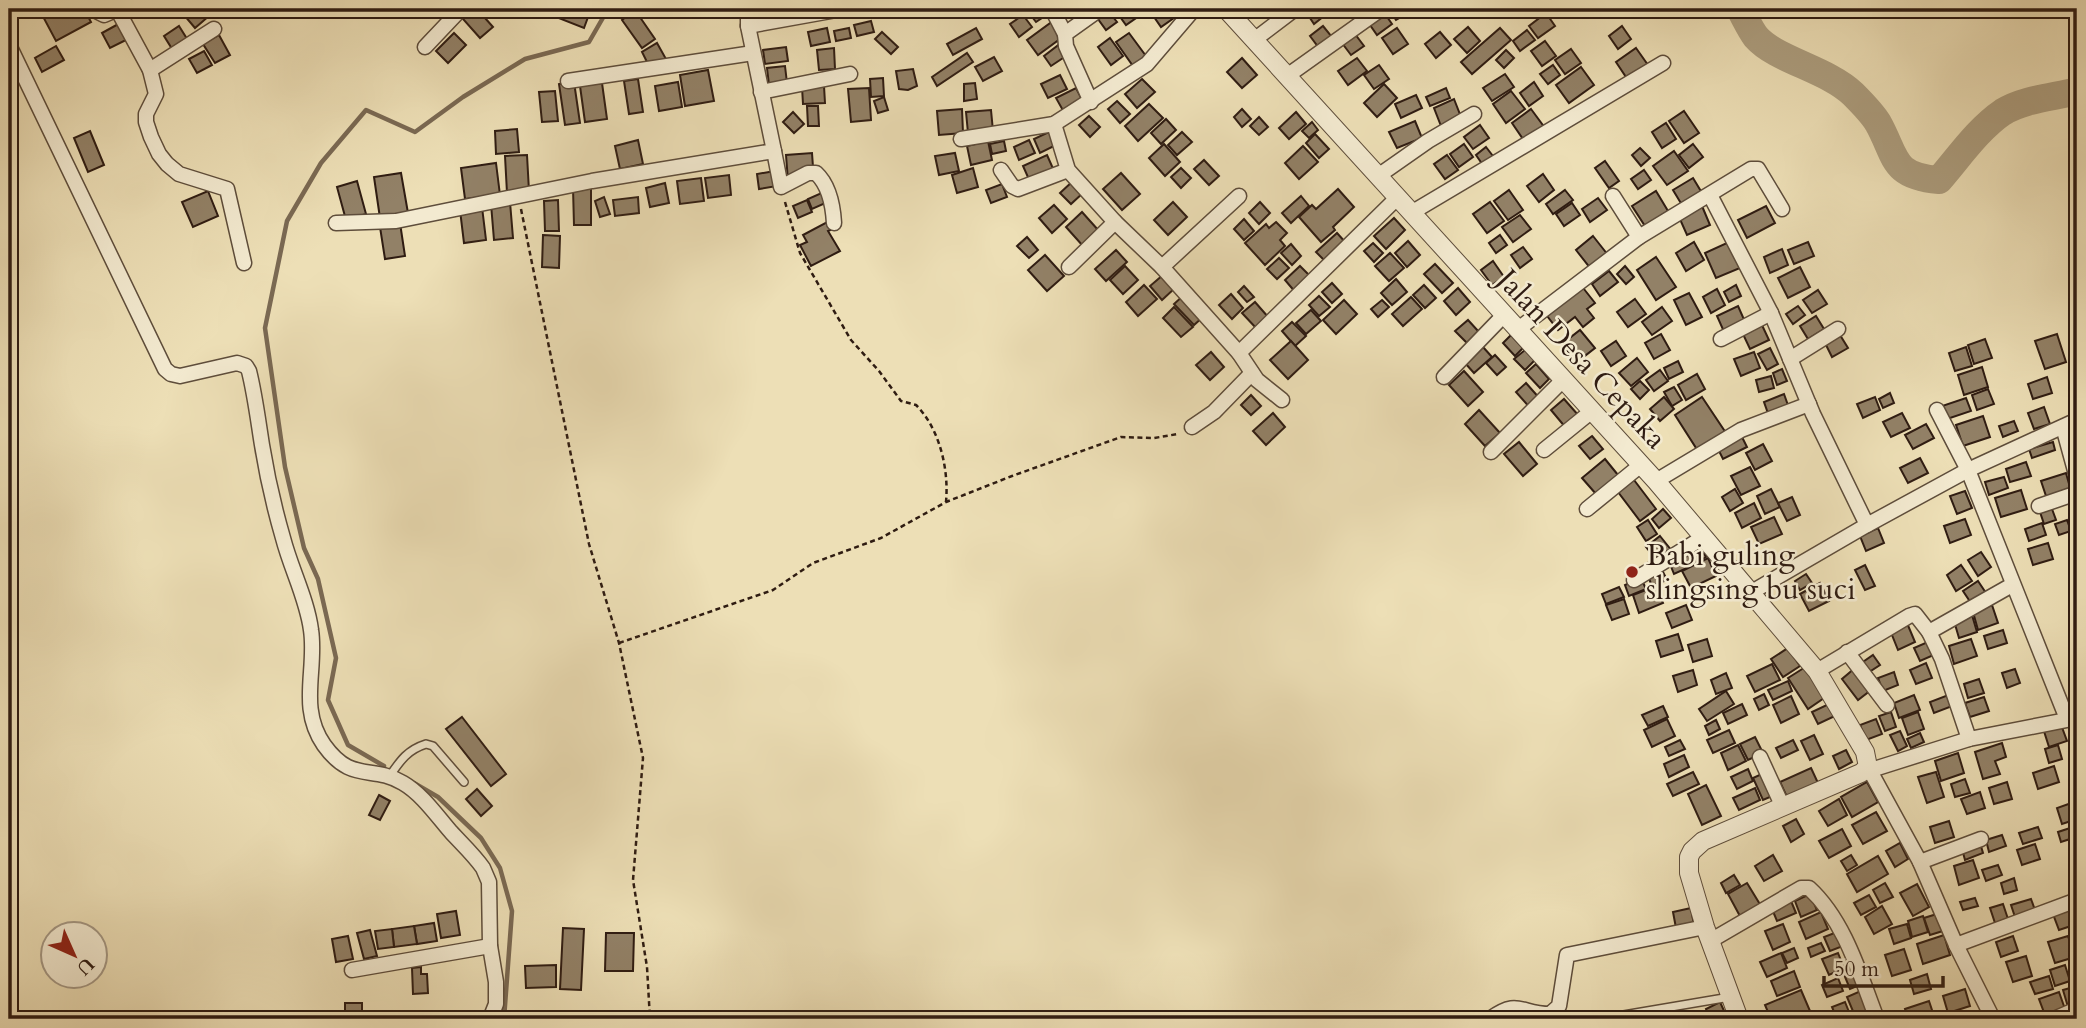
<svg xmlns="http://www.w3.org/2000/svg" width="2086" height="1028" font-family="Cardo,serif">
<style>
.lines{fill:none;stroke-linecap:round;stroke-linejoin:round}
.stream{stroke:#7a6953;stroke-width:4.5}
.river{stroke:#ac9d7e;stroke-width:28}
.building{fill:#928167;stroke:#2f1c12;stroke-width:2}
.service-casing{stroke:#5e4d3b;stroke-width:10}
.minor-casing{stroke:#5e4d3b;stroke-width:17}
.tertiary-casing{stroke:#5e4d3b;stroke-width:20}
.path{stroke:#2f1c12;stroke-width:2.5;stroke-dasharray:5 3.5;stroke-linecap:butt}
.service{stroke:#f3ead0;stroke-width:7}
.minor{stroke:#f3ead0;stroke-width:14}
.tertiary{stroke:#f3ead0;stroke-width:18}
.poi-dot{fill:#8f2418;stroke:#f3ead0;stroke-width:2.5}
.labels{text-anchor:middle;stroke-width:5;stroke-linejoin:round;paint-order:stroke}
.street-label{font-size:30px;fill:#2f1c12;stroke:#f3ead0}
.poi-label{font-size:30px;fill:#2f1c12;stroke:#f3ead0;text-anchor:start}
</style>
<rect width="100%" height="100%" fill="#eddfb6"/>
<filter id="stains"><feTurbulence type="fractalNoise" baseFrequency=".00286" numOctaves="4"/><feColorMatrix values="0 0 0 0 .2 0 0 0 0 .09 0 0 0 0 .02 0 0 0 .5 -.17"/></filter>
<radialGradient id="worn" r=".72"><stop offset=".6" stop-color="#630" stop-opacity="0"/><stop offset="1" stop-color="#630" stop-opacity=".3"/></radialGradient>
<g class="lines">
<g class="stream">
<polyline points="384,766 348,745 328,700 336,658 318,579 304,548 285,467 265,328 287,221 321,163 366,110 415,132 463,97 525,59 589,42 608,9"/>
<polyline points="414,783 438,797 481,838 500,868 512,911 504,1019"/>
</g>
<path class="river" d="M1740 9C1745 18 1750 29 1756 37 1776 60 1827 69 1853 94 1861 102 1872 113 1878 123 1897 157 1891 176 1939 180 1959 157 1978 129 2003 112 2024 99 2054 97 2077 91"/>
</g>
<g class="building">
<polygon points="39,9 84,9 91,22 56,41"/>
<polygon points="193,9 203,9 209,16 195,28 184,15"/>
<polygon points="477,9 493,27 480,38 463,19"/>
<polygon points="559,9 591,9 584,28 556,17"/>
<polygon points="1026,9 1044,9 1048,14 1036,22"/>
<polygon points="1125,9 1133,9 1139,16 1126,25 1118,14"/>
<polygon points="1159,9 1178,9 1181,13 1161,27 1152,14"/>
<polygon points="1310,9 1327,9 1329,12 1314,24 1306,12"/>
<polygon points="1389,9 1405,9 1408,13 1396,20"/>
<polygon points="635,10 655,39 642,48 622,20"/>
<polygon points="1109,12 1117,22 1106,30 1098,19"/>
<polygon points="1546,13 1555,26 1538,38 1529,26"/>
<polygon points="1385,14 1392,24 1377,35 1370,25"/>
<polygon points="1023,15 1032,27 1019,37 1010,24"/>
<polygon points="871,21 874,32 857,36 854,25"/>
<polygon points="1053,21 1064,36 1038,55 1027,40"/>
<polygon points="122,22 130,38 110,48 102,33"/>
<polygon points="179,26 189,42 174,52 164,36"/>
<polygon points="1323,26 1332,37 1319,48 1310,36"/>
<polygon points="1622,26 1631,39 1618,49 1609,36"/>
<polygon points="1468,27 1480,41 1467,53 1454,39"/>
<polygon points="827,28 830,42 811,46 808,32"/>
<polygon points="849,28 851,38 836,41 834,31"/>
<polygon points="976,28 982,39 953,55 947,44"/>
<polygon points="1397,28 1408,44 1393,54 1382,38"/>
<polygon points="1500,28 1511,40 1472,74 1461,62"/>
<polygon points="1527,30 1535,40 1520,51 1513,41"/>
<polygon points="882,32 898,47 891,54 875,39"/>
<polygon points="1440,32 1451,45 1436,58 1425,44"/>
<polygon points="454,33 466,45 448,63 436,51"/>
<polygon points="1129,33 1146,56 1133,66 1116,42"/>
<polygon points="1355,34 1364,46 1351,55 1342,43"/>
<polygon points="219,35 230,55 215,63 203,44"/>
<polygon points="1110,38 1123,56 1111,65 1098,47"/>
<polygon points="1545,41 1556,56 1542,66 1531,51"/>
<polygon points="657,43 666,59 650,68 642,52"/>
<polygon points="1061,43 1069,54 1051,66 1044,56"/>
<polygon points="56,46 64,60 42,72 35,58"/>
<polygon points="786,47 788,61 765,64 763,50"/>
<polygon points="834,48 835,69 819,70 817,50"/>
<polygon points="1636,48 1648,65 1628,80 1616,62"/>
<polygon points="1571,49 1581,63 1565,74 1555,60"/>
<polygon points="1506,50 1514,58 1504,68 1496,60"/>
<polygon points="204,51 212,65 197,73 189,59"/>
<polygon points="967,53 973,62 937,86 932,77"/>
<polygon points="994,57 1002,71 983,81 975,67"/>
<polygon points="1242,58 1257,75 1242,88 1227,72"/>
<polygon points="1357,58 1367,71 1348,85 1338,71"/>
<polygon points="1379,65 1389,79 1374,89 1364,75"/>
<polygon points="1553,65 1560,75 1548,84 1540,74"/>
<polygon points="785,66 787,83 769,85 767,68"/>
<polygon points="1581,67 1594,85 1569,103 1556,85"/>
<polygon points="913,69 917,86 908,90 899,89 896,71"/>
<polygon points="708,70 714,101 685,106 680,75"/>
<polygon points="1505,74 1514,87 1492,101 1483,88"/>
<polygon points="1060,75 1067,89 1048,98 1041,84"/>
<polygon points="883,78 884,96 871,97 870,79"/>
<polygon points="638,79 643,112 629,114 624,81"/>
<polygon points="1142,79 1155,92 1137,108 1125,94"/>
<polygon points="574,82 580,123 565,125 559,84"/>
<polygon points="678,82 682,107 659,111 655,86"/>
<polygon points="1534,82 1543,96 1529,106 1520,93"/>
<polygon points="602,83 607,119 585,122 580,86"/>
<polygon points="975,83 977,99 964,101 964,84"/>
<polygon points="1384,84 1397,98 1377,117 1364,103"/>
<polygon points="824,86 825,103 803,104 802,87"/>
<polygon points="869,88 871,120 851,122 848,89"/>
<polygon points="1076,88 1084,103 1065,114 1056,98"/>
<polygon points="1446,88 1450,98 1430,106 1426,97"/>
<polygon points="555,91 558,121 542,122 539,92"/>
<polygon points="1511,91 1525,109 1506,123 1493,104"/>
<polygon points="1416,95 1422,108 1401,118 1395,104"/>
<polygon points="884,97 888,110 878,113 874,101"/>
<polygon points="1454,99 1461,117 1441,126 1434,108"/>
<polygon points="1117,101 1130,114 1120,123 1108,109"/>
<polygon points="1149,104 1163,118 1138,141 1125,126"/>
<polygon points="807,106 818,106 819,126 808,126"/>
<polygon points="962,109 963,133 939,135 937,111"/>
<polygon points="1242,109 1251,119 1242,127 1234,117"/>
<polygon points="1531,109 1545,128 1525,142 1512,123"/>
<polygon points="991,110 993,131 968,133 966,112"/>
<polygon points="1684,111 1699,133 1684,143 1669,121"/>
<polygon points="793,112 804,124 794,133 783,122"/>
<polygon points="1296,112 1306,124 1289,139 1279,128"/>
<polygon points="1089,116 1100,127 1090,137 1079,125"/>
<polygon points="1259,117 1268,127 1259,135 1250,126"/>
<polygon points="1166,119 1176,130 1161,144 1151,133"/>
<polygon points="1415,121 1422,138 1397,148 1389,132"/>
<polygon points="1312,122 1318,130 1309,138 1302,131"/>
<polygon points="1666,123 1676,139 1662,148 1652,132"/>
<polygon points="1480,125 1489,138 1473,149 1464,137"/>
<polygon points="517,129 519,152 496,154 495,131"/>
<polygon points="90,131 104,165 88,172 74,138"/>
<polygon points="1051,131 1058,144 1040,153 1034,139"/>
<polygon points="1182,132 1192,142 1177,155 1168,145"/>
<polygon points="1315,134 1329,149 1319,158 1306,143"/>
<polygon points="638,140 643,164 620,169 615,146"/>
<polygon points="1029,140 1035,153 1019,160 1014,147"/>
<polygon points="988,141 992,160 971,165 967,146"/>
<polygon points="1004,141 1006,151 992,154 990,144"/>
<polygon points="1164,144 1180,162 1165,176 1149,158"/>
<polygon points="1464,144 1473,157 1459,167 1450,154"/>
<polygon points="1693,144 1703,157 1689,168 1679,155"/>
<polygon points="1303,146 1318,162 1299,179 1285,163"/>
<polygon points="1486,147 1496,160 1485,168 1476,155"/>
<polygon points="1640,148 1650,158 1641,166 1632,155"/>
<polygon points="1674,151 1688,171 1667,185 1653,166"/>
<polygon points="812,153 813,167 802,168 802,174 788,181 786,155"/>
<polygon points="955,153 959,171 939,175 935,156"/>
<polygon points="527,155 529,191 507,193 505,156"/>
<polygon points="1047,155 1055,173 1031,184 1023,166"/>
<polygon points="1447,155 1458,170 1445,179 1434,164"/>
<polygon points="1204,160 1219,176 1209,185 1194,169"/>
<polygon points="1605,161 1619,181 1609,188 1595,168"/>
<polygon points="496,163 500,195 465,199 461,168"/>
<polygon points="973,168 978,187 957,193 952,175"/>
<polygon points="1181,168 1191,178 1181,188 1171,177"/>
<polygon points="1644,170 1651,180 1638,189 1631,179"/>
<polygon points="775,171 777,186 759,189 757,174"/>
<polygon points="401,173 408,213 380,218 374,177"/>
<polygon points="1121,173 1140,194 1122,210 1103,189"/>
<polygon points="1543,174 1554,190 1539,202 1527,186"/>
<polygon points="729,175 731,195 708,198 705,178"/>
<polygon points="701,178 704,201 680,204 677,181"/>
<polygon points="1693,178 1702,193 1682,205 1673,190"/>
<polygon points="357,181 366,214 346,220 337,187"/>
<polygon points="1073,181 1084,192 1071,204 1060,193"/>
<polygon points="665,183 669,203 650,207 646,188"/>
<polygon points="1002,184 1007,197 991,203 986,190"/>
<polygon points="591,187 591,225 574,225 573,188"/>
<polygon points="1338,189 1354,207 1333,227 1335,230 1321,242 1299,217 1312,205 1316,209"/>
<polygon points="1509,190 1523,210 1508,220 1494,201"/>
<polygon points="1565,190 1573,200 1553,214 1546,204"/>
<polygon points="208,191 218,216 193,227 182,202"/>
<polygon points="826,191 830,201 812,209 808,199"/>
<polygon points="1656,191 1668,211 1645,226 1632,206"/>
<polygon points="1301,196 1309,206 1291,223 1282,213"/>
<polygon points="604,197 610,214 600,217 595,201"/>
<polygon points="638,197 639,213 615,216 613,200"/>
<polygon points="1598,198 1607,210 1590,222 1582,209"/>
<polygon points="558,200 559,231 545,231 544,201"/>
<polygon points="807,200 812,212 798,218 793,206"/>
<polygon points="510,202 513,238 494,240 491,204"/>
<polygon points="1173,202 1187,217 1168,235 1154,220"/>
<polygon points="1260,202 1270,213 1259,224 1249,213"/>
<polygon points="1490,202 1504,221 1487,233 1473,214"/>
<polygon points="1572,203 1580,215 1564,226 1556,214"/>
<polygon points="1054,205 1067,219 1052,233 1039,218"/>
<polygon points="1702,206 1710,225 1687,235 1679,217"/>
<polygon points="1766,206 1775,223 1747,238 1738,220"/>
<polygon points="482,207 486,240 464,243 460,210"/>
<polygon points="1082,212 1099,231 1083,246 1066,227"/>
<polygon points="1520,215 1531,229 1513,242 1502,227"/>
<polygon points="1394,218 1405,230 1386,249 1374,236"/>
<polygon points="1244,219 1254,231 1244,240 1234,229"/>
<polygon points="831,220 835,228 828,231 840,251 811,266 800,245 807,242 803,235"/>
<polygon points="1276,222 1287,233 1280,240 1285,246 1265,265 1245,243 1266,224 1269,228"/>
<polygon points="400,223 405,256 385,259 380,227"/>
<polygon points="1337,233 1346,243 1326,262 1316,252"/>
<polygon points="543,235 560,236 559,268 542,267"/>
<polygon points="1500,235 1507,245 1496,253 1489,243"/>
<polygon points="1593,236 1608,255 1591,269 1576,250"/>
<polygon points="1027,237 1038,250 1029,258 1017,246"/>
<polygon points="1408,241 1420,255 1407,267 1395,253"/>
<polygon points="1694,242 1704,260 1686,271 1676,253"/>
<polygon points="1729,242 1740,268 1716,278 1705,253"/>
<polygon points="1808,242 1814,256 1794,264 1788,250"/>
<polygon points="1373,243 1383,253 1374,262 1364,251"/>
<polygon points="1291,244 1301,256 1292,265 1281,253"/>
<polygon points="1523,247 1532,259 1520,268 1511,255"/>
<polygon points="1782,249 1788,265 1770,273 1764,257"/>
<polygon points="1116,250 1127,262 1106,281 1095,269"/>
<polygon points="1390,253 1404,268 1389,281 1375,266"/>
<polygon points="1045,255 1064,276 1047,291 1028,270"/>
<polygon points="1656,257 1676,287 1656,300 1637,270"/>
<polygon points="1279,258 1289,268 1277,279 1267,269"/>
<polygon points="1493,261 1504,277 1492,285 1481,270"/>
<polygon points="1435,264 1453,283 1442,293 1424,274"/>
<polygon points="1125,266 1138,280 1123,294 1110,280"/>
<polygon points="1300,266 1312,278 1296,293 1285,280"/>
<polygon points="1625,266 1634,277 1626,284 1617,274"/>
<polygon points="1800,267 1810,287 1788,298 1778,278"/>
<polygon points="1609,271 1618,282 1600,296 1592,284"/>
<polygon points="1163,275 1175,288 1162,300 1150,286"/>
<polygon points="1396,279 1407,292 1392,305 1381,293"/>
<polygon points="1332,283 1342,294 1332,303 1322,292"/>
<polygon points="1580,284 1595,303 1587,309 1594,318 1583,327 1575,317 1558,330 1544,312"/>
<polygon points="1144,285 1157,299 1138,316 1126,302"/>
<polygon points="1424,285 1436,298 1425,308 1413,295"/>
<polygon points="1736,285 1741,296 1729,302 1724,292"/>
<polygon points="1244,286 1254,297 1247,302 1238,292"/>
<polygon points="1458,288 1470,302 1456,315 1444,301"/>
<polygon points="1717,289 1725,305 1711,313 1703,297"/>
<polygon points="1818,290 1827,304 1812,313 1803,300"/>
<polygon points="1689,293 1702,317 1686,325 1674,300"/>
<polygon points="1231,294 1243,308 1232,319 1219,305"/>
<polygon points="1184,295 1203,317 1194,325 1174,304"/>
<polygon points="1319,296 1330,307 1319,316 1309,305"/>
<polygon points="1411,297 1422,309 1403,326 1392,314"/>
<polygon points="1635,299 1646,314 1628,327 1617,312"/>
<polygon points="1344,300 1357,314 1336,334 1323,320"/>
<polygon points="1382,300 1389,307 1378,317 1371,309"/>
<polygon points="1255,302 1269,318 1257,329 1242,313"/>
<polygon points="1738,306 1746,324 1725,334 1717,316"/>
<polygon points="1798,306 1805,315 1793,324 1786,314"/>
<polygon points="1174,307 1193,327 1181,337 1163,318"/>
<polygon points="1662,307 1672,321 1652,335 1642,322"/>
<polygon points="1311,310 1321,321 1306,334 1296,323"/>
<polygon points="1816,316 1824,329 1808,339 1800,326"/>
<polygon points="1468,320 1479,332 1467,343 1455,331"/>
<polygon points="1292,322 1306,336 1295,346 1282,331"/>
<polygon points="1761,323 1769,340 1750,349 1742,332"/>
<polygon points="1580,330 1595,348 1577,362 1562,344"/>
<polygon points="1661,334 1670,350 1654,359 1645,343"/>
<polygon points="2057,334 2066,362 2045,369 2035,341"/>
<polygon points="1511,335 1523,348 1515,356 1503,343"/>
<polygon points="1840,335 1848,348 1832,357 1825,343"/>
<polygon points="1985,339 1992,358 1974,364 1968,345"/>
<polygon points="1291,341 1308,360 1288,379 1270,360"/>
<polygon points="1616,341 1626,356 1611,366 1601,351"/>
<polygon points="1483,347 1492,357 1474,373 1465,363"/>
<polygon points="1966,347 1972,366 1955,371 1949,353"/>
<polygon points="1770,348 1778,364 1767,370 1758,354"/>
<polygon points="1525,350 1535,360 1525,370 1514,359"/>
<polygon points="1211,352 1224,367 1210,380 1196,365"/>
<polygon points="1754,352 1760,368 1741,376 1734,359"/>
<polygon points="1495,355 1506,367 1497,375 1486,363"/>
<polygon points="1637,358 1648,372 1631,386 1619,373"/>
<polygon points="1678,361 1683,372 1669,379 1664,368"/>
<polygon points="1536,364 1549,379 1540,388 1526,373"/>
<polygon points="1982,367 1988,387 1964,395 1958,375"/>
<polygon points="1782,369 1787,381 1777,385 1773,373"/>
<polygon points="1660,370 1668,381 1654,391 1646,380"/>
<polygon points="1464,371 1483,392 1468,406 1449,385"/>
<polygon points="1697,374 1705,389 1686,400 1678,385"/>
<polygon points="1771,376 1774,388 1759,392 1756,380"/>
<polygon points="2047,377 2052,393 2033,399 2028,384"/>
<polygon points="1640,381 1649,390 1640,399 1631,389"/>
<polygon points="1526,383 1541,400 1531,409 1516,392"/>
<polygon points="1674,387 1682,400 1672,406 1664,392"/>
<polygon points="1988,389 1994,404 1977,410 1972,395"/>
<polygon points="1890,393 1894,403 1883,408 1879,399"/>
<polygon points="1784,394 1790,411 1770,419 1764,402"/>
<polygon points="1251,395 1261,406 1251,415 1241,405"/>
<polygon points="1664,397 1674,409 1660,421 1650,409"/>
<polygon points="1702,397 1726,433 1698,451 1675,415"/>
<polygon points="1875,397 1880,410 1863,418 1857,404"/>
<polygon points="1966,398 1971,411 1947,419 1942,406"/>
<polygon points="1564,399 1579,416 1566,428 1551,410"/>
<polygon points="2044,407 2050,424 2034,429 2028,413"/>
<polygon points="1479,410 1500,433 1485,446 1465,424"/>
<polygon points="1273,413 1285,427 1266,445 1253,431"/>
<polygon points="1902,413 1910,428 1891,437 1883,422"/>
<polygon points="1983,416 1990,437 1963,446 1956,425"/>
<polygon points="2014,421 2018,431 2003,437 1999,426"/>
<polygon points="1926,424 1934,438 1913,449 1905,435"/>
<polygon points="1741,435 1747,447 1723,459 1717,447"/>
<polygon points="1592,436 1603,449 1590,459 1579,446"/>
<polygon points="1519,442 1537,464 1523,476 1504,454"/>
<polygon points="2053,442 2055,450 2032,458 2029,449"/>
<polygon points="1763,444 1772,461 1755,470 1746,453"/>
<polygon points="1920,458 1928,473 1908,483 1900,468"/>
<polygon points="1605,459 1618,475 1596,494 1582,478"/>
<polygon points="2026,462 2031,476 2010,482 2006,469"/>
<polygon points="1750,467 1760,486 1741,495 1731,476"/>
<polygon points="2066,473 2071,491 2047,499 2041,481"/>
<polygon points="1631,476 1656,509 1640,521 1615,488"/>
<polygon points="2004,477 2008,488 1989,495 1985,482"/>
<polygon points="1735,489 1743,503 1730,511 1722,497"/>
<polygon points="1771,489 1780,507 1765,514 1757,496"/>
<polygon points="2021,490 2027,509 2001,517 1995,498"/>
<polygon points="1965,491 1972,508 1957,514 1950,496"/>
<polygon points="1792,497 1800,515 1787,521 1778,503"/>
<polygon points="1754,503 1761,518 1742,528 1735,513"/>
<polygon points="1663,509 1671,518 1659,528 1652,519"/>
<polygon points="2052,509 2056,520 2044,524 2040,512"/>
<polygon points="1774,517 1782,534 1759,544 1751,527"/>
<polygon points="1965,519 1971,535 1950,543 1944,526"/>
<polygon points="1648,520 1657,534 1646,541 1637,527"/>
<polygon points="2067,520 2071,531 2059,535 2055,524"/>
<polygon points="2042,523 2046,535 2029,541 2025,529"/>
<polygon points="1878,528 1884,543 1866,551 1860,536"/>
<polygon points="1660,536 1672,551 1658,562 1646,547"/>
<polygon points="2048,543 2053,559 2033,565 2028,549"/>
<polygon points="1699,545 1706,557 1689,567 1682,556"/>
<polygon points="1981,552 1991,567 1978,576 1968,560"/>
<polygon points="1682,558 1687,568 1674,574 1670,564"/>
<polygon points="1708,558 1716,576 1691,588 1682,571"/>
<polygon points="1865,565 1875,586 1865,590 1855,570"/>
<polygon points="1961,565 1972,581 1956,591 1947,575"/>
<polygon points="1661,568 1667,580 1652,586 1647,574"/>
<polygon points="1806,574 1812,583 1800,590 1795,581"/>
<polygon points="1641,578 1646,589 1629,596 1625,585"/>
<polygon points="1978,581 1988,596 1973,606 1963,591"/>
<polygon points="1820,583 1829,601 1809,611 1800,594"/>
<polygon points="1656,586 1663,603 1639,613 1633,595"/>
<polygon points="1619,587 1624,597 1606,604 1602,594"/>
<polygon points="1624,599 1629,614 1612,620 1606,605"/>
<polygon points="1686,605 1692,620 1672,628 1666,613"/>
<polygon points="1992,605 1998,623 1978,630 1973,612"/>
<polygon points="1972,615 1977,632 1959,638 1954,621"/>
<polygon points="1907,623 1915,642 1898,650 1890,630"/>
<polygon points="2003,630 2007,643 1988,649 1984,636"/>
<polygon points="1678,634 1683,650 1661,657 1656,641"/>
<polygon points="1707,639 1712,656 1693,662 1688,645"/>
<polygon points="1971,639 1977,656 1954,664 1949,646"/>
<polygon points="1930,641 1936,654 1920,661 1914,648"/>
<polygon points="1788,648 1800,666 1783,677 1771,659"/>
<polygon points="1873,655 1880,665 1866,674 1860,664"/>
<polygon points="1926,663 1932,678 1916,684 1910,670"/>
<polygon points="1772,664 1780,680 1755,692 1747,676"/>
<polygon points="1807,666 1827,696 1808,709 1788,678"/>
<polygon points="1855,668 1871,690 1858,700 1842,679"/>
<polygon points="2015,669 2020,683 2007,688 2002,673"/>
<polygon points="1693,670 1697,685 1678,692 1673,676"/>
<polygon points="1894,672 1898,685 1883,691 1878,678"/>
<polygon points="1726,673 1732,688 1716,694 1711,680"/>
<polygon points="1979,679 1984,693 1968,698 1964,684"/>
<polygon points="1788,681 1792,691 1773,700 1768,690"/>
<polygon points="1726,691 1734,704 1707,721 1699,709"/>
<polygon points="1764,694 1769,705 1759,710 1754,699"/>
<polygon points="1951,694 1955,705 1934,713 1930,702"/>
<polygon points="1914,695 1920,710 1899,718 1894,703"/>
<polygon points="1791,696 1799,714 1781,723 1773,705"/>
<polygon points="1984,697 1989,711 1970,717 1965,703"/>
<polygon points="1831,703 1837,715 1818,724 1812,712"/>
<polygon points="1742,704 1747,715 1728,724 1723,713"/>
<polygon points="1663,706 1668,717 1648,726 1642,715"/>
<polygon points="1891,712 1896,727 1885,731 1879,716"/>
<polygon points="1918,712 1924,729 1908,735 1902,718"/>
<polygon points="462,717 506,774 491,786 446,729"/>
<polygon points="1667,719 1675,736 1652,747 1644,730"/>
<polygon points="1876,719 1882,734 1866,740 1860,725"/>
<polygon points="1716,720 1720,729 1709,735 1705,726"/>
<polygon points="2060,722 2067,741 2049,747 2043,728"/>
<polygon points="1729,730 1735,743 1713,753 1707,740"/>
<polygon points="1900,731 1907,746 1898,751 1890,735"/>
<polygon points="1920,733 1924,742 1911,748 1907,739"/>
<polygon points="1814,735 1823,754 1810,760 1801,741"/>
<polygon points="1755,737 1763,753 1748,760 1740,744"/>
<polygon points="1680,740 1685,749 1669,756 1665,747"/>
<polygon points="1793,740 1798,750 1781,758 1776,748"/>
<polygon points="2002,743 2006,757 1995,761 2000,774 1983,779 1975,752"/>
<polygon points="1738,745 1746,761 1728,770 1721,753"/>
<polygon points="2058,745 2062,759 2049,763 2045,749"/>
<polygon points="1846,750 1852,762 1839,769 1833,756"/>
<polygon points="1958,753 1964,773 1941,781 1935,761"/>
<polygon points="1684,755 1689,767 1669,777 1664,764"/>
<polygon points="2054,766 2059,782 2038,789 2033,773"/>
<polygon points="1811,768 1818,783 1787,797 1780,782"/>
<polygon points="1748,769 1753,781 1737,789 1731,777"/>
<polygon points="1693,772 1699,784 1673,796 1667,784"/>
<polygon points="1766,772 1777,794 1763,800 1753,778"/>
<polygon points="1936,772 1944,797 1927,803 1918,777"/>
<polygon points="1965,779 1970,793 1955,797 1951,784"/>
<polygon points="1867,782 1878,802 1852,817 1841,797"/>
<polygon points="2007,782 2012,799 1994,804 1989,788"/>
<polygon points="1706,785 1721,816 1702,825 1688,794"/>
<polygon points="1755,788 1760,800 1739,810 1733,798"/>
<polygon points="477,789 492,806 481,816 466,799"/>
<polygon points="1980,792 1985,808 1967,814 1961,799"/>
<polygon points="379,795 390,801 380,820 369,815"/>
<polygon points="1839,799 1847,815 1828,826 1819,811"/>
<polygon points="2077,801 2077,819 2062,824 2057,808"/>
<polygon points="1876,812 1887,831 1863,844 1852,825"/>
<polygon points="1796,819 1804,834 1791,842 1783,826"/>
<polygon points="1949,821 1954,837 1935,843 1930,827"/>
<polygon points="2038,827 2042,838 2023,844 2019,833"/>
<polygon points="2070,828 2073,838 2061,842 2058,832"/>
<polygon points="1842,829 1851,846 1829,858 1819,841"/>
<polygon points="2002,835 2006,846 1989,852 1986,840"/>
<polygon points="1900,843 1908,859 1895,867 1886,851"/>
<polygon points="1980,843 1983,853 1965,860 1962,849"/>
<polygon points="2035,844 2040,859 2022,865 2017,850"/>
<polygon points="1773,855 1782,871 1764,881 1755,866"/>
<polygon points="1851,855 1857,865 1847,871 1841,861"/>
<polygon points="1878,856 1888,874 1857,892 1847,874"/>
<polygon points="1973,860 1979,878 1959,885 1954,866"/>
<polygon points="1998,865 2002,875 1986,881 1982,870"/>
<polygon points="1734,875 1740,885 1726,893 1721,883"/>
<polygon points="2014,878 2017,890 2004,894 2001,883"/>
<polygon points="1747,883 1761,906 1741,918 1728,894"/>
<polygon points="1885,883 1893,897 1880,903 1873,890"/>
<polygon points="1917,884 1929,907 1913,916 1900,893"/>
<polygon points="1810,894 1817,910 1801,917 1795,901"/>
<polygon points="1869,895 1876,907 1861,915 1854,903"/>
<polygon points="1975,898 1978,906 1963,910 1960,902"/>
<polygon points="2031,899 2036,913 2016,920 2011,905"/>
<polygon points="1791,901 1796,913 1777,921 1772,909"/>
<polygon points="2003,904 2009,922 1996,926 1990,908"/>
<polygon points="1882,906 1892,924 1874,934 1865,917"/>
<polygon points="2075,906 2077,924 2059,930 2053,914"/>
<polygon points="1691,908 1694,925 1676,928 1673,912"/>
<polygon points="456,911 460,935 441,938 437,914"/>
<polygon points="1821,912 1828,929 1806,939 1799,922"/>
<polygon points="1940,913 1946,930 1930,935 1924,918"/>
<polygon points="1923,916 1928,932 1912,937 1908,921"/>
<polygon points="434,923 437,941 417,944 414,926"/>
<polygon points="1783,924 1790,942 1773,950 1765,931"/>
<polygon points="1907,924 1911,938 1894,944 1889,929"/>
<polygon points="414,926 417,944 394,947 392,929"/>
<polygon points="563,928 584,929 581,990 560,989"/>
<polygon points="392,929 394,947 378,949 375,931"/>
<polygon points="370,930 377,956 364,959 357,933"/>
<polygon points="1837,932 1843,946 1830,951 1824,937"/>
<polygon points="606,933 634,933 633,971 605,971"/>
<polygon points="1944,935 1950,955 1923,964 1917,944"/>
<polygon points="348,936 353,959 336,962 332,939"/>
<polygon points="2013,936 2018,951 2001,957 1996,942"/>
<polygon points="2068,936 2075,957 2055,963 2048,942"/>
<polygon points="1821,943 1825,951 1811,957 1808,948"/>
<polygon points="1794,948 1798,958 1787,963 1782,953"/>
<polygon points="1904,949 1911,970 1892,976 1885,955"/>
<polygon points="1781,953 1787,968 1767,977 1760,962"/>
<polygon points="1838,953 1844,968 1829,975 1822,959"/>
<polygon points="2026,956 2032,976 2013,982 2006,962"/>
<polygon points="556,965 556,987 526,988 525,966"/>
<polygon points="2065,965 2070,981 2055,986 2050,970"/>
<polygon points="421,967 421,974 427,974 428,993 413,994 412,968"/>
<polygon points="1855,967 1862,984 1850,989 1843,972"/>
<polygon points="1794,971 1800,987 1777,996 1771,981"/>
<polygon points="1927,974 1931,989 1914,994 1910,980"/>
<polygon points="2049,976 2053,989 2035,994 2030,982"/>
<polygon points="1838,978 1843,991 1827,997 1822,985"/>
<polygon points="2077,986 2077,1004 2068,1007 2063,990"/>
<polygon points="1965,989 1970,1006 1948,1013 1943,996"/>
<polygon points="1801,990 1810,1011 1791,1019 1771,1019 1765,1005"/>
<polygon points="1863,990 1871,1010 1855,1016 1847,997"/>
<polygon points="2059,992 2065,1009 2045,1015 2039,999"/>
<polygon points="1929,1001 1935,1019 1908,1019 1905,1009"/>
<polygon points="1720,1002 1725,1013 1710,1019 1706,1009"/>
<polygon points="1845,1002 1851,1017 1837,1019 1832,1007"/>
<rect x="345" y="1003" width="17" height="16"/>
</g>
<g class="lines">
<defs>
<g id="service">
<path d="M389 777C400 761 407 750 426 744L433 746 464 782"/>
<polyline points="1600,1019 1730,997"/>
</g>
<g id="minor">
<polyline points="92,9 104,15 118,9"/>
<polyline points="117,9 150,70 156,94 146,114 146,122 151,137 159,154 167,164 179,174 227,189 244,263"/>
<polyline points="1052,9 1065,34"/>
<polyline points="748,26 842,9"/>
<polyline points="1254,40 1295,9"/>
<path d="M9 45 165 369 171 374 180 376 237 363 246 366 249 371C255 395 258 420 262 445 267 476 274 507 283 538 291 569 307 599 311 630 317 669 298 708 324 745 352 784 371 764 403 783 422 794 437 816 451 832 462 844 474 855 483 868L489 882 490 946 496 982V1004L490 1019"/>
<polyline points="425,47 461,9"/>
<polyline points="150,70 214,29"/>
<polyline points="1287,76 1381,9"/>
<polyline points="568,81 753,53"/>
<polyline points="761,92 850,74"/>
<polyline points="1091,102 1066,46 1065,34 1100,9"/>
<polyline points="1054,124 1068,170 1115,222 1162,267 1239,353 1257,380 1282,400"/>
<polyline points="961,139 1054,124 1147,64 1194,9"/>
<path d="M774 151 781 187 808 173H816C829 185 833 206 834 223"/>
<polyline points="1001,170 1012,186 1018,189 1068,170"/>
<polyline points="1378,176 1428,141 1474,114"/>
<polyline points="1710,195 1771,313 1813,414 1867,525"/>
<polyline points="1613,196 1639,237"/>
<polyline points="1411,213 1663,63"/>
<polyline points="336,223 396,221 592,181 774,151 748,26 748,9"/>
<polyline points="1069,267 1115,222"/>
<polyline points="1162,267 1239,196"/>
<polyline points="1517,330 1639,237 1751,169 1758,169 1782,209"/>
<polyline points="1721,339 1771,313"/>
<polyline points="1239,353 1397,198"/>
<polyline points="1790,359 1838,329"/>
<polyline points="1444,377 1504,315"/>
<polyline points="1937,410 1968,470 2067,719"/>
<polyline points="1192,427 1214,412 1252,373"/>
<polyline points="2063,427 2077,478"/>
<polyline points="1544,450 1592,411"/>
<polyline points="1491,452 1563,380"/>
<polyline points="1656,481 1741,430 1809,404"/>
<polyline points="2039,506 2077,493"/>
<polyline points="1587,509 1641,465"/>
<polyline points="1634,580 1704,537"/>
<polyline points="1750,593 1867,525 1968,470 2077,420"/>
<polyline points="1847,652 1887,705"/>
<polyline points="1817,671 1909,616 1915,614 1929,632"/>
<polyline points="1969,739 1942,659 1929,632 2012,585"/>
<polyline points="1760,757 1782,805"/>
<polyline points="1868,767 1920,862 1956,945 1993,1019"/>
<polyline points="1871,770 1969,739 2077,718"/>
<polyline points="1920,862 1981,839"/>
<path d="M1710 941 1801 888H1809C1845 921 1860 975 1877 1019"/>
<polyline points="1956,945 2077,900"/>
<polyline points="352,970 490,946"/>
<path d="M1490 1019C1519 998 1520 1014 1550 1014L1559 1006 1567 955 1705 927"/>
<polyline points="2054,1019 2077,1009"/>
</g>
<polyline id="tertiary" points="1226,9 1656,481 1817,671 1865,752 1868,767 1861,773 1703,841 1692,851 1689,857 1689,873 1705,927 1739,1019"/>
</defs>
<use href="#service" class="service-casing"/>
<use href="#minor" class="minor-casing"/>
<use href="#tertiary" class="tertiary-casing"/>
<g class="path">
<path d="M785 202 800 253 851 340 879 371 901 401 916 405C940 429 949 470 946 502"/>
<polyline points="521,209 589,544 619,643 643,758 633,880 647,967 650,1019"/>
<polyline points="619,643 773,590 813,563 881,538 946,502 1012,476 1121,437 1154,438 1178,434"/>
</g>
<use href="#service" class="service"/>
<use href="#minor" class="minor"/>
<use href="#tertiary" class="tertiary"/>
</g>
<circle class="poi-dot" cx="1632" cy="572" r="7"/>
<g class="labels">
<g class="street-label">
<text transform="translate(1582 359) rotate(47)" y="10">Jalan Desa Cepaka</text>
</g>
<g class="poi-label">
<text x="1646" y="565">Babi guling<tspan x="1646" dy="34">slingsing bu suci</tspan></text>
</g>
</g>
<rect width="2086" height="1028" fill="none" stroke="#eddfb6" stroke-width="35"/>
<rect x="10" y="10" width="2065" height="1007" fill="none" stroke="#2f1c12" stroke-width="3.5"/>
<rect x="18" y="18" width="2051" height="993" fill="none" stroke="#2f1c12" stroke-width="2"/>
<g transform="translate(74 955) rotate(135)"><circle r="33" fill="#f3ead0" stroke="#a59884" stroke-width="2"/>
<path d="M0-5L12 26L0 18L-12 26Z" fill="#8f2418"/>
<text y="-10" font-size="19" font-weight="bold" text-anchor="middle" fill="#2f1c12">U</text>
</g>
<path d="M1824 976v10h119v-10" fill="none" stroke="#2f1c12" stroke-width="3.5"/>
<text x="1834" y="976" font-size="21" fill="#2f1c12" stroke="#f3ead0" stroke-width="5" paint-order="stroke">50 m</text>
<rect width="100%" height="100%" filter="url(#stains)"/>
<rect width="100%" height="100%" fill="url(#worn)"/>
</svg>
